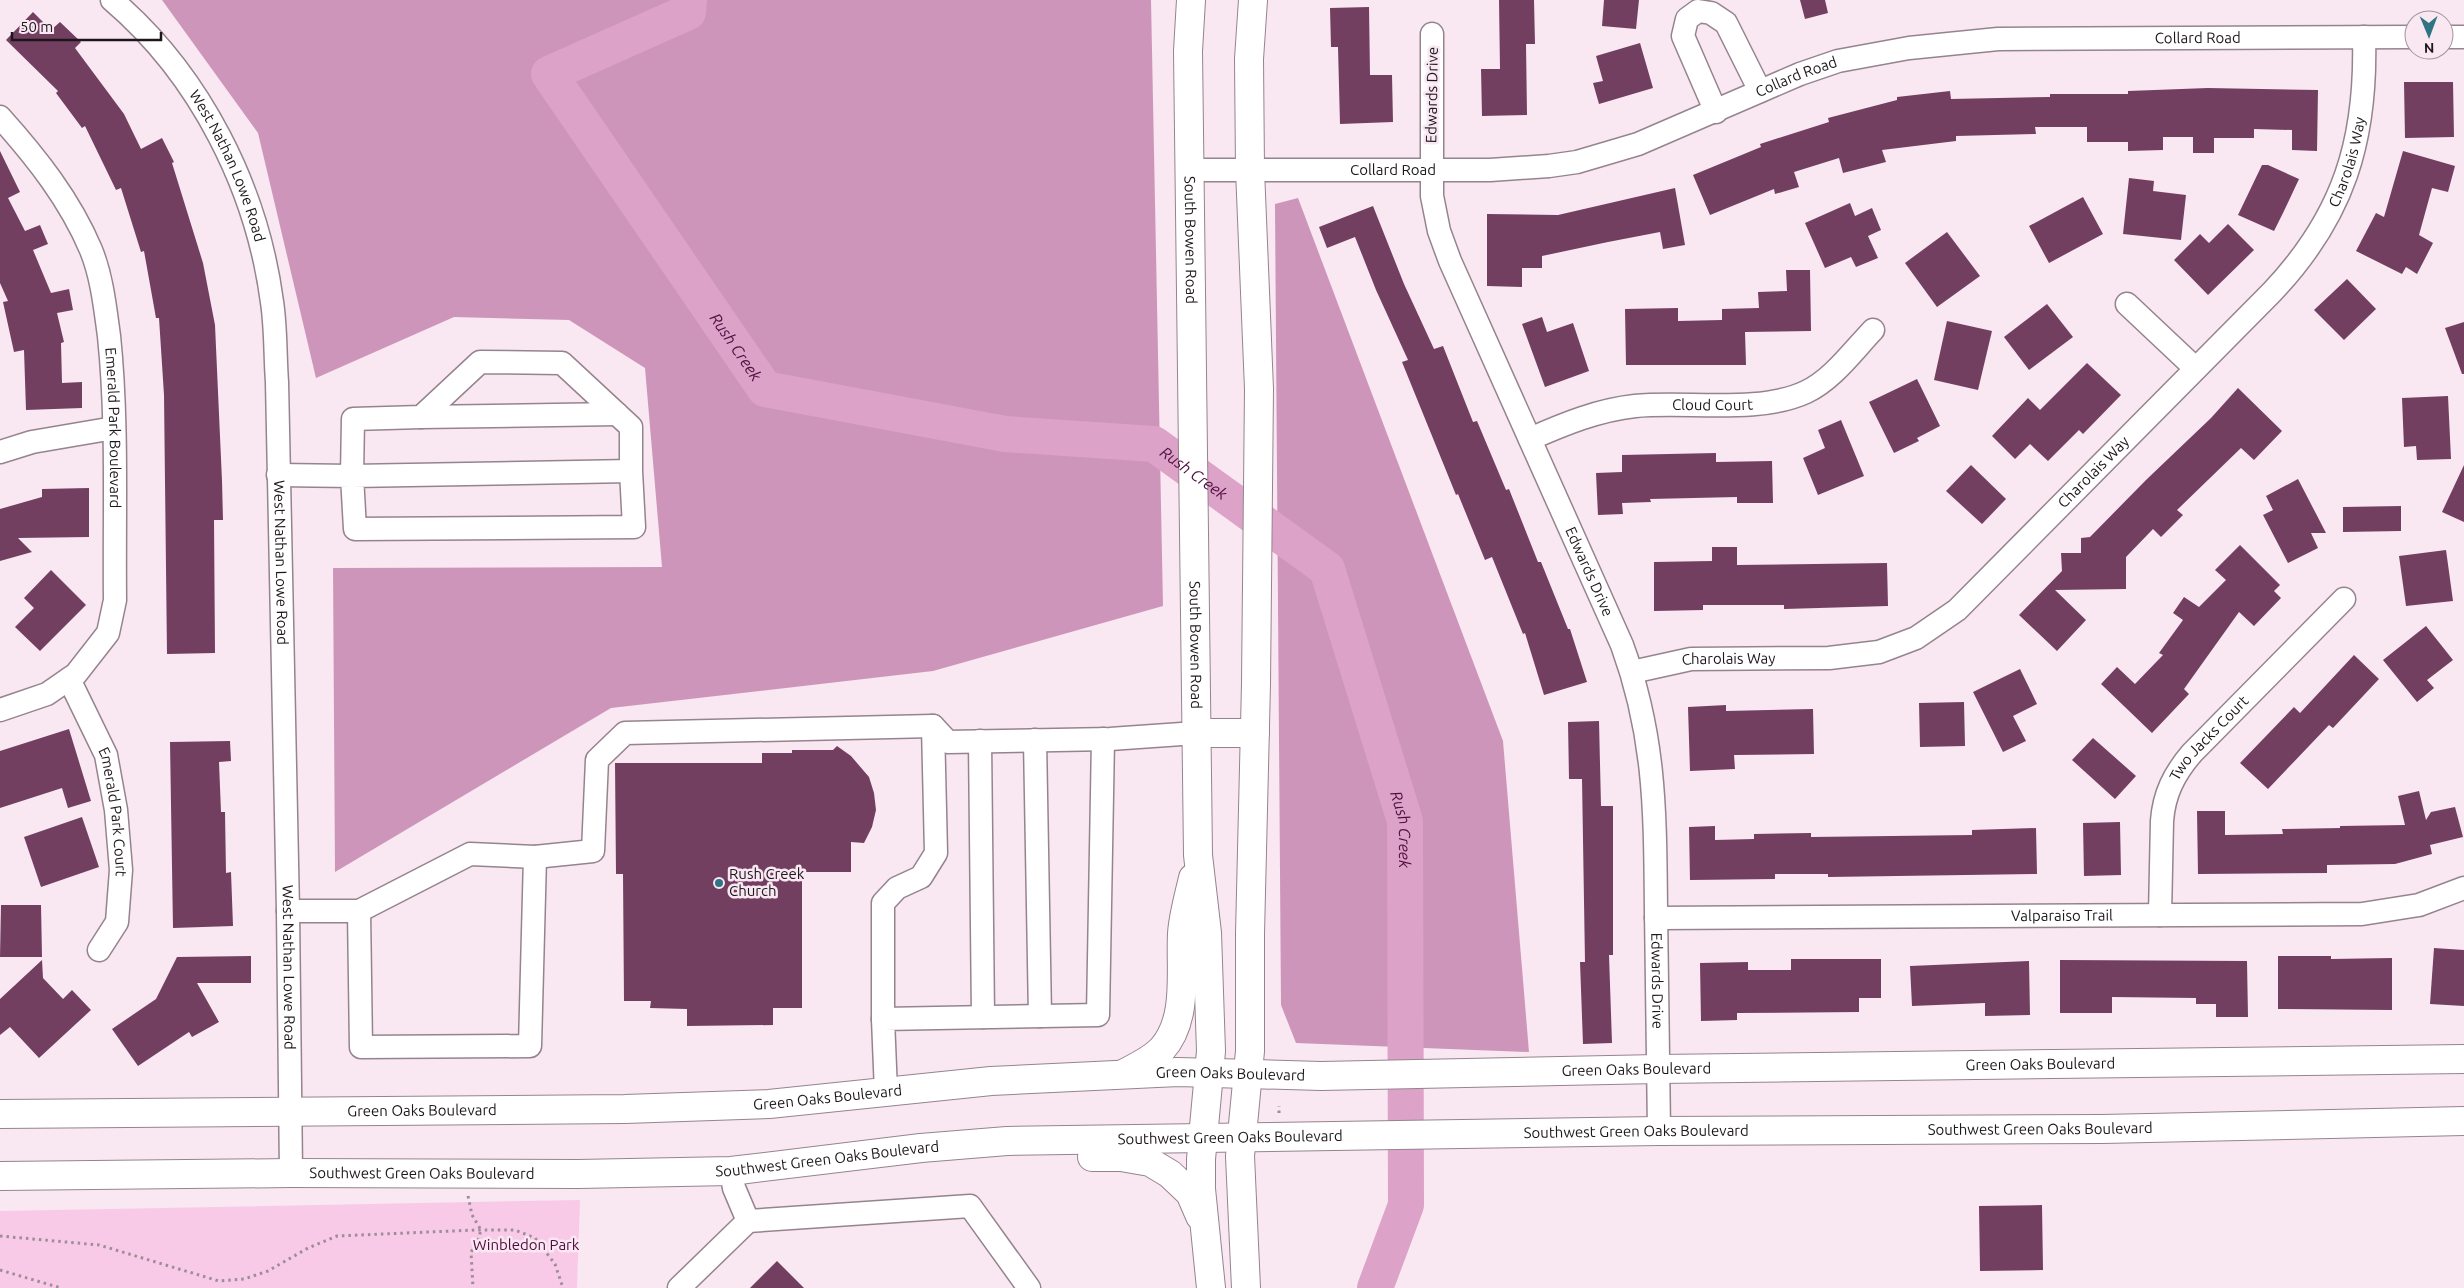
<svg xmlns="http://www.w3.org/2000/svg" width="2464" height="1288" font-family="Ubuntu,sans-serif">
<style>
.green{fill:#f9cae8}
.forest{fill:#ce95ba}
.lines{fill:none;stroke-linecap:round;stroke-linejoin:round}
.river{stroke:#dca2c7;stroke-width:36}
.building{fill:#723f61}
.minor-casing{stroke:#95848e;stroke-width:25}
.major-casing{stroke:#95848e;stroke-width:30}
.path{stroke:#9b8e96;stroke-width:3;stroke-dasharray:2.5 4;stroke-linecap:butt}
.minor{stroke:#fff;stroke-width:22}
.major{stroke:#fff;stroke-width:28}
.poi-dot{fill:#2e7482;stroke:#f9e7f2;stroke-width:2}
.labels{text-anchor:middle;stroke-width:5;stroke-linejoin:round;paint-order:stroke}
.street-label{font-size:15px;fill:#1d171b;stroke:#f9e7f2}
.poi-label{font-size:15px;fill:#1d171b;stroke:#f9e7f2;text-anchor:start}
.park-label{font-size:15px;fill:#4f0b3e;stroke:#f9e7f2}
.water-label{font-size:16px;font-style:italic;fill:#510d40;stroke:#f9e7f2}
</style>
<rect width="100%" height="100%" fill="#f9e7f2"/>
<polygon class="green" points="580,1200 577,1288 0,1288 0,1211"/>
<g class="forest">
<polygon points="162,0 1151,0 1163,606 933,671 611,708 335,872 333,568 662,567 645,368 569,320 454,317 316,378 258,133"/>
<polygon points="1298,198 1503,741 1529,1052 1296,1043 1281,1005 1275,204"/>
</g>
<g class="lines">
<path class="river" id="s1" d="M689 0 688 12 549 74 765 389 1005 434 1154 444 1327 569 1405 821 1406 1205 1375 1288"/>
</g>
<g class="building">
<polygon points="1499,0 1534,0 1535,44 1526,44 1527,115 1482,116 1481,69 1500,69"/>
<polygon points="1604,0 1639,0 1636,29 1602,26"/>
<polygon points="1800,0 1825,0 1828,13 1805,19"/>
<polygon points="1369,7 1370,75 1392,75 1393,122 1340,124 1338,47 1331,47 1330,8"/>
<polygon points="33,12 51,30 60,22 81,42 75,48 124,114 141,149 162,138 174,162 172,163 203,263 215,325 222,481 223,520 214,520 215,653 167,654 164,395 159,318 156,318 144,251 141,252 121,188 116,190 85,126 82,128 56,93 58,91 6,40"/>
<polygon points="1640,43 1653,88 1599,104 1593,83 1603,81 1596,56"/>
<polygon points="2404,82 2453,82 2454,137 2405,138"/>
<polygon points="2208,88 2318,90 2317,151 2292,150 2292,130 2254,129 2254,138 2214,138 2214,153 2193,153 2193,137 2163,137 2163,150 2128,151 2128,142 2087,142 2087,127 2035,127 2036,134 1956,136 1956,141 1882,150 1886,162 1843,173 1839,158 1794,172 1799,187 1775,194 1774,189 1710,215 1693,175 1761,147 1760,144 1829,122 1828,118 1897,100 1897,97 1950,91 1951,99 2050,97 2050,94 2128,94 2128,91"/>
<polygon points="0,151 20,192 8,198 25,231 40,225 48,244 33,250 51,293 69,289 73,310 57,313 64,342 61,343 62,383 82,382 82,408 26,410 24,350 14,352 3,302 8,301 0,283"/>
<polygon points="2403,151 2455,166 2448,192 2432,188 2419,235 2433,243 2417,274 2406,267 2402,274 2356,251 2376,213 2384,217"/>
<polygon points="2262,165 2268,165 2299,179 2283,213 2281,212 2283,213 2274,231 2238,215"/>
<polygon points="2129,178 2154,181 2153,191 2186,195 2181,240 2123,234"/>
<polygon points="1675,188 1685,245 1663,249 1660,232 1608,242 1542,256 1542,268 1522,268 1522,287 1487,286 1487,214 1558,215"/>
<polygon points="2083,197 2103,234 2049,263 2029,226"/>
<polygon points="1850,203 1855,216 1872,208 1881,230 1868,236 1878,258 1856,267 1851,257 1825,268 1805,223"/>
<polygon points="1373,206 1404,284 1434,349 1443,346 1473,422 1477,421 1506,490 1509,489 1538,562 1541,562 1568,629 1570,629 1587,682 1544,695 1525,633 1523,634 1492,557 1485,560 1458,494 1456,495 1402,362 1408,360 1376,290 1355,237 1327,248 1319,227"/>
<polygon points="2228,224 2254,250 2208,295 2174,260 2200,234 2209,243"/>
<polygon points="1947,232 1980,276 1937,307 1905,263"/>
<polygon points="1786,270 1810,270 1811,331 1745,332 1746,365 1626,365 1625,309 1678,308 1678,321 1722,320 1722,309 1759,308 1758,292 1787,291"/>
<polygon points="2347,279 2376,309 2344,340 2314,310"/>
<polygon points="2047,304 2073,337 2029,370 2004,337"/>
<polygon points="1542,317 1547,332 1573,323 1589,371 1545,387 1522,324"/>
<polygon points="1947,321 1992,331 1978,390 1934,380"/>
<polygon points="2464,322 2464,374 2462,374 2445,328"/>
<polygon points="2087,363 2121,395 2083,434 2079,430 2048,461 2030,444 2015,459 1992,436 2028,398 2040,410"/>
<polygon points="1917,379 1940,426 1917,438 1919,441 1894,453 1869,402"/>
<polygon points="2238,388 2282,431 2254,460 2241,448 2177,510 2183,515 2161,537 2153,529 2126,557 2126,589 2055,590 2086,620 2057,651 2019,615 2062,571 2061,553 2081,553 2081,538 2090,537 2146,480 2211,418"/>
<polygon points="2448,396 2451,459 2417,460 2416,446 2404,447 2402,398"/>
<polygon points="1841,420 1864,476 1818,495 1803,458 1825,448 1818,430"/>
<polygon points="1716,453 1716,462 1772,461 1773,503 1737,503 1737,497 1650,499 1651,502 1622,503 1623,514 1598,515 1596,473 1622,472 1622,455"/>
<polygon points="1971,465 2006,499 1982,524 1946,491"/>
<polygon points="2464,465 2464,522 2442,512"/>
<polygon points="2298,479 2326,533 2311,533 2318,548 2288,563 2263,515 2273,510 2266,496"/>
<polygon points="89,488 89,537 18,538 32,552 0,561 0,509 42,497 42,489"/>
<polygon points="2401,506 2401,531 2343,532 2343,507"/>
<polygon points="2240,545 2280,585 2274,591 2281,598 2254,626 2239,612 2184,689 2189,694 2152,733 2101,684 2117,667 2135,684 2163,655 2159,653 2183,620 2173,613 2184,597 2199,607 2226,580 2215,570"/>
<polygon points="1712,547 1737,547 1737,565 1887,563 1888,606 1784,609 1784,605 1703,605 1703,610 1654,611 1654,562 1712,561"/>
<polygon points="2446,550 2453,601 2406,606 2399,556"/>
<polygon points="51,570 86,605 40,651 15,627 34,608 24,598"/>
<polygon points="2426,626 2453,660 2427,680 2434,688 2417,702 2383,660"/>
<polygon points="2354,655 2379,679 2333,728 2329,725 2268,789 2240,763 2294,707 2300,713"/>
<polygon points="2020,669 2037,704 2013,716 2026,741 2003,752 1973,692"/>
<polygon points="1964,702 1965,746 1920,747 1919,703"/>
<polygon points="1726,705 1726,711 1813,709 1814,754 1734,755 1735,769 1690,771 1688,707"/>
<polygon points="1599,721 1601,806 1613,806 1613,955 1609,955 1612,1043 1583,1044 1580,962 1585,962 1582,779 1569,779 1568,722"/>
<polygon points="69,729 91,801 68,808 62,788 0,808 0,751"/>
<polygon points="2093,738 2136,776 2115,799 2072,760"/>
<polygon points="230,741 231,761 219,762 221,812 225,812 226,873 231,872 233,926 173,928 170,742"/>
<polygon points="837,746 851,756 869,777 874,793 876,810 872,827 864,843 851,842 851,872 802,872 802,1008 773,1008 773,1025 687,1026 687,1009 650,1008 651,1001 624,1001 623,874 616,874 615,763 762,763 762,753 792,753 792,750 833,750"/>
<polygon points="2419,791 2426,820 2431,812 2455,807 2463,837 2430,845 2432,854 2395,864 2327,865 2327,873 2198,874 2197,811 2225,811 2225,835 2283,834 2282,829 2340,828 2340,826 2405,825 2398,796"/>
<polygon points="82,817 99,867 41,887 24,837"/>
<polygon points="2120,822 2121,875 2084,876 2083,823"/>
<polygon points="1715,826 1715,840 1754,839 1754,834 1811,833 1811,837 1972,835 1972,830 2036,828 2037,874 1828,877 1828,874 1775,874 1775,879 1690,880 1689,827"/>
<polygon points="1,905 41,905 42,957 0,957"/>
<polygon points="2434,948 2464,950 2464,1006 2430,1004"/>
<polygon points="251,956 251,983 197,983 219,1022 192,1037 189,1032 138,1066 112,1029 156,999 177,957"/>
<polygon points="2278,956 2331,956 2331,959 2392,958 2392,1010 2278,1009"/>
<polygon points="1791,959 1881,959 1881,998 1859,998 1859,1012 1737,1013 1737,1020 1701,1021 1700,963 1748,962 1748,970 1791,970"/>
<polygon points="42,960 43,978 63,999 72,990 91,1010 39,1058 10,1027 0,1035 0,999"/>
<polygon points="2060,960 2247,961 2248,1017 2216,1017 2216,1004 2196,1004 2196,998 2112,997 2112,1013 2060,1013"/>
<polygon points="2029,961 2030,1015 1985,1016 1985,1003 1912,1006 1910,966"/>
<polygon points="2042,1205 2043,1270 1980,1271 1979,1206"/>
<polygon points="777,1261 804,1288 750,1288"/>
</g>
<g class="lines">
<defs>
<g id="minor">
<path id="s2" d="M112 0C200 75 257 188 272 302 276 328 275 355 277 382L288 911 291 1173"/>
<path id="s3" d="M1432 34V196L1439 231 1450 261 1622 645C1656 738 1655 814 1656 911 1657 984 1658 1058 1659 1131"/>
<polyline points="2444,37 2464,37"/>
<polyline points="1716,112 1683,36 1687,19 1698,11 1711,13 1726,23 1760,91"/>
<path id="s4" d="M0 117C36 157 70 200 91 250 102 277 105 307 109 336 118 423 114 512 115 600L108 633 76 674 47 694 0 710"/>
<path id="s5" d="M1191 170H1490L1549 166 1577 162 1638 144 1800 74 1838 61 1909 48 1998 39 2414 37"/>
<polyline points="2127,304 2195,368"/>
<polyline points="421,417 617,414"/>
<path id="s6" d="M1530 439C1564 424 1598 410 1635 406 1687 401 1759 414 1806 392 1832 380 1853 351 1873 330"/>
<polyline points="0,452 32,442 114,428"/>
<polyline points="278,475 352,476 631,471 631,427 562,363 480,362 421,417 353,419 352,476 355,529 634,527 631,471"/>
<path id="s7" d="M1632 672 1691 659 1829 658 1879 652 1916 638 1957 610 2272 292C2344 216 2367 140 2364 37"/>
<path id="s8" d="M69 679 106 755 116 810 121 870 117 922 99 950"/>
<polyline points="1035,740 1040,1016"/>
<polyline points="980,741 983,1017"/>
<polyline points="288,911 359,911 470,854 535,857 593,851 597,760 625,733 933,726 948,742 1110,739 1196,733"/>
<polyline points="359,911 361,1047 530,1046 535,857"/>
<path id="s9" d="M2160 915 2162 821C2164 794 2174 774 2192 753L2344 599"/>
<path id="s10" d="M1656 918 2362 914 2419 905 2464 888"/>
<polyline points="883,1019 883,903 897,888 921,877 936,853 933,726"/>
<polyline points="886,1092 883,1019 1098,1015 1103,739"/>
<polyline points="731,1171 734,1188 748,1221 970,1206 1029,1288"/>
<polyline points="679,1288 748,1221"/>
</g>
<g id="major">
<path id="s11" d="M1191 0 1188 51 1198 855 1207 933 1211 1051 1201 1159V1189L1211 1288"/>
<polyline points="1196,733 1255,733"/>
<path d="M1123 1074C1136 1067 1152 1060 1162 1049 1189 1019 1180 970 1182 934 1183 916 1189 896 1193 878"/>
<path id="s12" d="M0 1114 625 1109 769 1104 991 1081 1178 1072 1321 1076 1658 1069 2464 1059"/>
<polyline points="1092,1157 1121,1157 1150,1162 1170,1174 1190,1193 1200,1216"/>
<path id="s13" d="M0 1176 291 1173 578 1174 731 1171 921 1148 1007 1141 1659 1131 2102 1129 2464 1121"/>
<polyline points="1246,1288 1240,1156 1250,1051 1250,934 1256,684 1259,389 1250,170 1249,59 1253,0"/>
</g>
</defs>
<use href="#minor" class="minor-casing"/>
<use href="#major" class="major-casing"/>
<g class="path">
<polyline points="1279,1113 1279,1106"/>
<polyline points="468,1196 472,1215 481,1230 477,1243 471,1252 473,1288"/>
<polyline points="0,1236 99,1245 219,1281 244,1279 268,1271 308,1248 337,1236 475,1230 515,1230 535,1238 555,1264 563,1288"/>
<polyline points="0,1270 61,1288"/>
</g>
<use href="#minor" class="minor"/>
<use href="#major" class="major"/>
</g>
<circle class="poi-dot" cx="719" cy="883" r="5"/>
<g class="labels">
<g class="street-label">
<text dy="5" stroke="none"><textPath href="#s5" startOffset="1028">Collard Road</textPath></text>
<text dy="5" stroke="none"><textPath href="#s5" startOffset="622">Collard Road</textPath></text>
<text transform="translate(1432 95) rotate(-89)" y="5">Edwards Drive</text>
<text dy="5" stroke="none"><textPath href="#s7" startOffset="938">Charolais Way</textPath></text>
<text dy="5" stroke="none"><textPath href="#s2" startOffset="205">West Nathan Lowe Road</textPath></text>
<text dy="5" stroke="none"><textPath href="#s5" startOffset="202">Collard Road</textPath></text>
<text dy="5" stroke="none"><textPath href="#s11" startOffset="240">South Bowen Road</textPath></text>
<text dy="5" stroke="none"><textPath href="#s6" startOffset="188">Cloud Court</textPath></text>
<text dy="5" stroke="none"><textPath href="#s4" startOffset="342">Emerald Park Boulevard</textPath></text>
<text dy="5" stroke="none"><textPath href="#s7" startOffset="532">Charolais Way</textPath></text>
<text dy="5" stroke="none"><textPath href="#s2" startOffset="610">West Nathan Lowe Road</textPath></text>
<text dy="5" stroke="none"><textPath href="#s3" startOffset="570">Edwards Drive</textPath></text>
<text dy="5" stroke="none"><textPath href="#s11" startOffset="645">South Bowen Road</textPath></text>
<text dy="5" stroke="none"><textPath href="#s7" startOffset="98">Charolais Way</textPath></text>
<text dy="5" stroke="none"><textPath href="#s9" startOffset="192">Two Jacks Court</textPath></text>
<text dy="5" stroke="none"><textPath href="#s8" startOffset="142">Emerald Park Court</textPath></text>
<text dy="5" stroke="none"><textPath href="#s10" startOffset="406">Valparaiso Trail</textPath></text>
<text dy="5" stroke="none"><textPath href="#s2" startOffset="1015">West Nathan Lowe Road</textPath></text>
<text dy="5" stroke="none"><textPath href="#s3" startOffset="990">Edwards Drive</textPath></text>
<text dy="5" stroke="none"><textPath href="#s12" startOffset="2042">Green Oaks Boulevard</textPath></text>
<text dy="5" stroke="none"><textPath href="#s12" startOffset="1638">Green Oaks Boulevard</textPath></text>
<text dy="5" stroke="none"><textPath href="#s12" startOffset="1232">Green Oaks Boulevard</textPath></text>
<text dy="5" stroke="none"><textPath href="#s12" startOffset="828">Green Oaks Boulevard</textPath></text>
<text dy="5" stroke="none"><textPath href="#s12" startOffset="422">Green Oaks Boulevard</textPath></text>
<text dy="5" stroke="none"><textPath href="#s13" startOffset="2042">Southwest Green Oaks Boulevard</textPath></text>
<text dy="5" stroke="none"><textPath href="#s13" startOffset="1638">Southwest Green Oaks Boulevard</textPath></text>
<text dy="5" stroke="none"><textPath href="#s13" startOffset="1232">Southwest Green Oaks Boulevard</textPath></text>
<text dy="5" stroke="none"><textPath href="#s13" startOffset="828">Southwest Green Oaks Boulevard</textPath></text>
<text dy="5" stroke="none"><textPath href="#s13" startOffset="422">Southwest Green Oaks Boulevard</textPath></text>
</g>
<g class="poi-label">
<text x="729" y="879">Rush Creek<tspan x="729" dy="17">Church</tspan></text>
</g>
<g class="park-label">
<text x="526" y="1250">Winbledon Park</text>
</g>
<g class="water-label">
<text dy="6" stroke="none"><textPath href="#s1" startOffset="495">Rush Creek</textPath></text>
<text dy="6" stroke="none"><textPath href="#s1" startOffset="989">Rush Creek</textPath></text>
<text dy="6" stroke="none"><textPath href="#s1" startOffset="1425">Rush Creek</textPath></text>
</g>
</g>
<g transform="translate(2429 35) rotate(179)"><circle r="24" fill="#f9e7f2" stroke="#a1949c"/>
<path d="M0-4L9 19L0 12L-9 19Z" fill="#2e7482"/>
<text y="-8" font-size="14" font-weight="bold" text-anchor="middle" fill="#1d171b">N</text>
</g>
<path d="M12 32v8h149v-8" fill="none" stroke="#1d171b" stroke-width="2.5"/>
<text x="20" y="32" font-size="15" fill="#1d171b" stroke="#f9e7f2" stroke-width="4" paint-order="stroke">50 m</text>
</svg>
